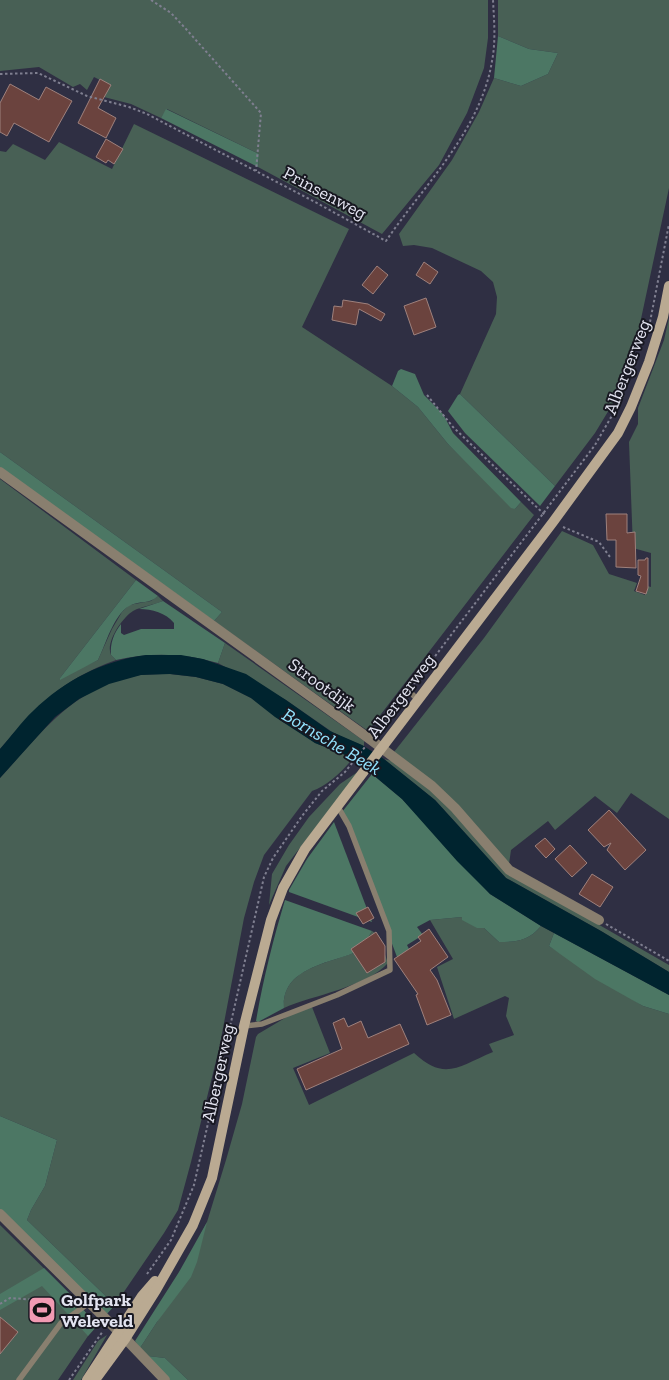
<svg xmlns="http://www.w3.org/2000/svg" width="669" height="1380" font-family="'Zilla Slab',serif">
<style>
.green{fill:#486055}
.forest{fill:#4c7764}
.water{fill:#00242f}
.building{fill:#6b433e;stroke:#9e817d}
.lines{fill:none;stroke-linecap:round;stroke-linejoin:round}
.path{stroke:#7f7f90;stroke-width:2;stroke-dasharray:2.5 2.5;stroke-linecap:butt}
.service{stroke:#897f6f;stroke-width:5.5}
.minor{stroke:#897f6f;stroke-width:10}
.tertiary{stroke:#897f6f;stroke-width:10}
.secondary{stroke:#baaa92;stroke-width:10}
.labels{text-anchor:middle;stroke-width:4;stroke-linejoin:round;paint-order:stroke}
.street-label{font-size:18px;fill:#e3e4f1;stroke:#181821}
.poi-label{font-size:18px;font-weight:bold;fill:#e3e4f1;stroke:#181821;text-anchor:start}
.water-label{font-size:19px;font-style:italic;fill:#92e2fd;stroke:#181821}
</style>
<rect width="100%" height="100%" fill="#2f2f43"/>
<g class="green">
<polygon points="0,0 488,0 488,38 484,68 467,113 439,165 382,234 258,167 259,154 167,109 161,118 131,104 104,97 110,85 94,77 87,90 80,84 73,87 39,67 0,71"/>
<polygon points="498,0 669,0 669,188 635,347 615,400 595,433 555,486 460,394 496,314 497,297 493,282 481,271 432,248 414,245 403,246 399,234 452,160 479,112 494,78 521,86 548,74 558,53 529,49 498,36"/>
<polygon points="134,124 349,229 302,327 392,386 418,407 448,444 515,509 521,502 534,515 368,731 214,621 222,612 0,452 0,151 6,152 13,144 45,160 59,142 112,169"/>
<polygon points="669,318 669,819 631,793 617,813 595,796 555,830 548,821 511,850 509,864 394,752 484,638 562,531 593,545 609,574 637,583 634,591 645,595 647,586 651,587 651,553 633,548 629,442 638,424 638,408 664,340"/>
<path d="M0 479 136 580 60 678 98 660 112 629 122 612 129 605 151 601 158 596 163 601C154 605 142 606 133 611 123 617 105 642 111 655 111 655 116 660 116 660 61 680 37 706 0 749Z"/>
<polygon points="225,643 364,741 364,746 335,734 286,700 218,663"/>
<path d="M170 674 196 677 223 684 251 698 315 743 353 758C343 771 327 786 312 791L264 855 254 882 244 918 219 1049 191 1162 178 1210 164 1233 115 1305 27 1220 31 1210 45 1186 57 1140 0 1116V778C42 732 74 686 140 675 149 674 160 674 170 674Z"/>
<polygon points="384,759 392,761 441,798 507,872 669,965 669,972 601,931 506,878 435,800"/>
<polygon points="359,771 286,866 269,905 272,874 289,845 309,817 340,784"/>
<path d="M462 917 484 928 499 942C518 942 528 941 541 926L554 933 549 946 643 1006 669 1014V1380H188L165 1358 148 1356 140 1348 157 1322 207 1222 226 1160 242 1104 256 1037 258 1034 290 1015 312 1007 330 1053 293 1068 309 1105 414 1053C445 1082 459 1066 493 1052L489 1044 514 1035 506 1016 509 998 505 996 454 1019 437 967 453 959 430 920Z"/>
<path d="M372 931 378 935 388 963C367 987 313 995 284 1008 281 966 334 963 361 950Z"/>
<polygon points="0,1225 71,1295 97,1326 88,1336 58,1380 0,1380"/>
<polygon points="107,1335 81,1380 73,1380 98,1341"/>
</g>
<g class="forest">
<polygon points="498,36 529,49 558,53 548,74 521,86 494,78"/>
<polygon points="166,109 259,154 258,167 161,118"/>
<polygon points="401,369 415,374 424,395 443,414 453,433 521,502 515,509 511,508 448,444 418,407 392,386 398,371"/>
<polygon points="460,394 555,486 540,506 465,433 448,411 458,395"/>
<polygon points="0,452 222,612 214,621 0,467"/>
<path d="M136 580 158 596C149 605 139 600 129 606 113 616 106 644 98 660L60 680V678Z"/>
<path d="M163 601 225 643 218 663C185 653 150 652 116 660L111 655C110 643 114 633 121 624V633L124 635 141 629H174V623C166 613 152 609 139 609Z"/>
<path d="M372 774 402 799 490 894 541 926C528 941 518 942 499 942L484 928H477L462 920V917L430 920 417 927 423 935 407 945 409 949 396 961 397 957 394 949 342 812Z"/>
<polygon points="334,822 372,922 289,892 289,890 307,859"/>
<path d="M285 900 372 931 361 950C334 963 281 966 284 1008L258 1022 256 1021C263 980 273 940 285 900Z"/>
<polygon points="554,933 669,995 669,1014 643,1006 595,979 549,946"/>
<polygon points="0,1116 57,1140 45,1186 31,1210 27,1220 115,1305 106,1315 0,1210"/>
<polygon points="207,1222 197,1262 191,1277 157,1322 140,1348 135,1341 179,1272"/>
<polygon points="44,1268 71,1295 97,1326 88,1336 42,1286 0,1310 0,1294"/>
<polygon points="148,1356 165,1358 188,1380 170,1380"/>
</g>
<path class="water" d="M146 655H181L203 659 246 674 286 700 330 731 362 745 384 759 435 800 506 878 601 931 669 972V995L541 926 490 894 457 861 402 799 353 758 315 743 275 717 251 698 223 684 196 677 170 674 141 675 109 684 79 699 55 717 0 778V749C11 737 21 722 33 711 65 680 102 661 146 655Z"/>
<g class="building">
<polygon points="100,79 111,85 98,108 116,118 106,138 78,123"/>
<polygon points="10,84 39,100 46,87 72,101 49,142 14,123 7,136 0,132 0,103"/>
<polygon points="106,139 123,149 114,164 108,160 106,163 96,157"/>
<polygon points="424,262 438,272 430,284 416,275"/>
<polygon points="377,266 388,275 373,294 362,285"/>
<polygon points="426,298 436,327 414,335 404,306"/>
<polygon points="343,300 368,304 385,314 381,321 359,309 356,325 332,320 334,306 342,307"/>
<polygon points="606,514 627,514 627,533 635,532 636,568 616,567 616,540 607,540"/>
<polygon points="646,558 648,558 648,588 646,594 636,591 641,576 638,575 638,560 645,560"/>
<polygon points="609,810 646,850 625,870 607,850 611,843 604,847 588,830"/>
<polygon points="545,838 555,849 546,858 535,846"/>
<polygon points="570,845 587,863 572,877 555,859"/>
<polygon points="592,874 613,887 600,907 579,894"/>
<polygon points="368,907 374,918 363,924 356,913"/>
<polygon points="429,929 448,957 430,970 437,980 451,1015 427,1025 416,995 418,994 394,959 421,941 418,937"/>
<polygon points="376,932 385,946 385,962 367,973 351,949"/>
<polygon points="344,1018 348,1027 361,1021 368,1038 400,1024 409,1044 306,1090 297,1069 342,1049 333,1023"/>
<polygon points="0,1317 18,1332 0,1354"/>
</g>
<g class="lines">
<g class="path">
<polyline points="151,0 171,13 186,29 261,113 256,171"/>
<path d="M0 74 38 73 87 96 129 107 147 114 315 202 386 241C424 185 481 130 492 61 496 41 494 20 493 0"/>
<polyline points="650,322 669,224"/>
<polyline points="427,395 453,427 546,516"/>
<polyline points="563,527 599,542 610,557"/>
<polyline points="414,684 595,445 625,393"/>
<polyline points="377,732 403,698"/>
<polyline points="606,924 669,961"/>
<polyline points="147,1274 171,1240 194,1185 264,877 273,858 302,816 322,791 345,772 365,747"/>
<polyline points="0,1304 10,1298 37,1300 56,1318"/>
<polyline points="69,1380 103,1331"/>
</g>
<g class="service">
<polyline points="409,691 418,700"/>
<polyline points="244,1026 262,1024 337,995 390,970 389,931 349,826 338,807"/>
<polyline points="19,1380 61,1323 89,1303"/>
</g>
<g class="minor">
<polyline points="0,472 371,740 432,786 455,808 509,870 599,920"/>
<polyline points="121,1334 165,1380"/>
</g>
<polyline class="tertiary" points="0,1214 119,1332"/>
<g class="secondary">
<polyline points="87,1380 142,1296 155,1281"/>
<polyline points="95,1380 125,1339 156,1290 193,1225 212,1178 244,1026 271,920 283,888 305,849 553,522 618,433 631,407 649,362 663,317 669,286"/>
</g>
</g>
<defs>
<symbol id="stadium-square" viewBox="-11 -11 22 22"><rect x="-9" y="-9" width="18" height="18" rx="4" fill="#f19ab2" stroke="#181821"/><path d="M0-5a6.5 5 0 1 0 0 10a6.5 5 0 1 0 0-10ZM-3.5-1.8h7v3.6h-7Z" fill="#111"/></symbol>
</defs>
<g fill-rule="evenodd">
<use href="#stadium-square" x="26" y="1294" width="32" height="32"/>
</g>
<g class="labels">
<g class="street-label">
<text transform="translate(325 193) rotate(28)" y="6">Prinsenweg</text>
<text transform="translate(627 367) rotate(-69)" y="6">Albergerweg</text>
<text transform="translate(322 685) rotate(36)" y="6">Strootdijk</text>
<text transform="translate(401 696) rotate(-53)" y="6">Albergerweg</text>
<text transform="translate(218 1073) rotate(-78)" y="6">Albergerweg</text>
</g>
<g class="poi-label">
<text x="61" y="1306">Golfpark<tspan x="61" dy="21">Weleveld</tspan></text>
</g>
<g class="water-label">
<text transform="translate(332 741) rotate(31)" y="7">Bornsche Beek</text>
</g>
</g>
</svg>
